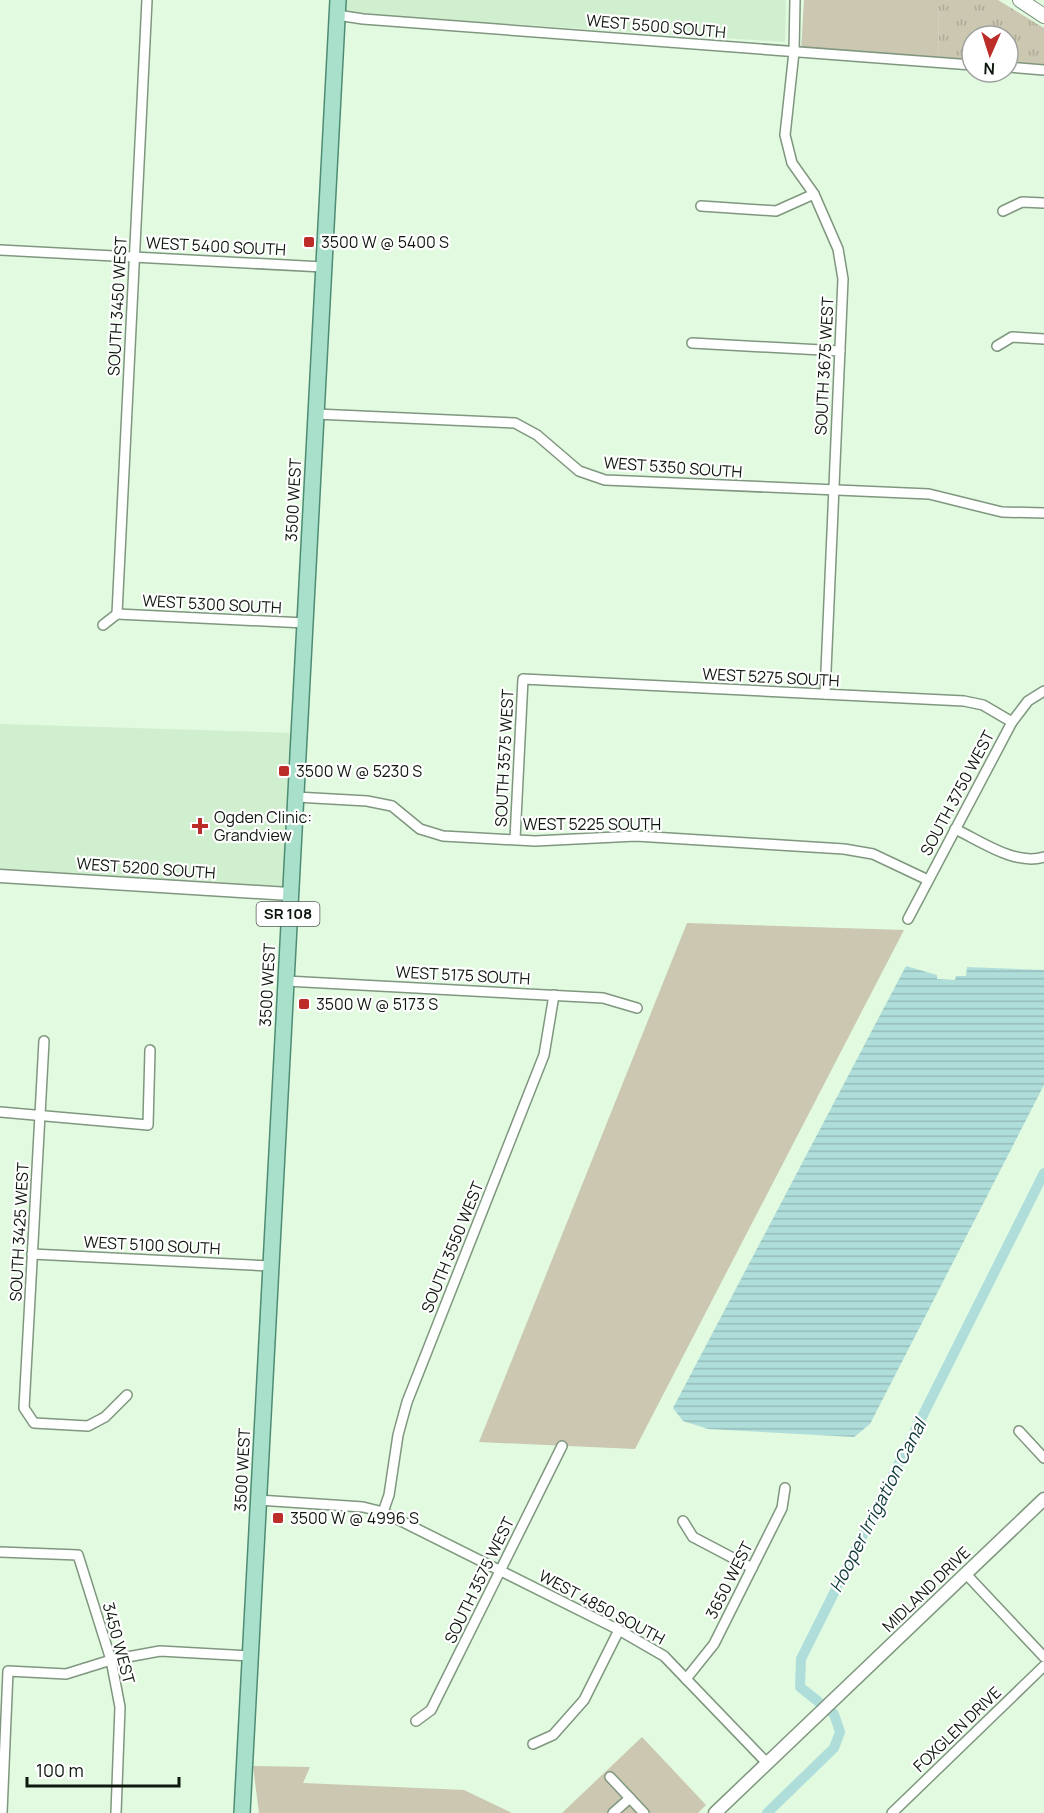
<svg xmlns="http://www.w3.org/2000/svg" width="1044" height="1813" font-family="Manrope,sans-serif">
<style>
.built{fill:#d0efcf}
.grass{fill:#cbc7b0}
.park{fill:url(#park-tufts)}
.water{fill:url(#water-rules)}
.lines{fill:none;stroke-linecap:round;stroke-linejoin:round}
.canal{stroke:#afddda;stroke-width:10}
.minor-casing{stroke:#7f977f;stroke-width:12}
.tertiary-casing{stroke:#7f977f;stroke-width:15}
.secondary-casing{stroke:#7f977f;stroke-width:16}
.primary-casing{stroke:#4e8c74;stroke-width:18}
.minor{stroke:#fff;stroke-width:9}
.tertiary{stroke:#fff;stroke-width:12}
.secondary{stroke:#fff;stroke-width:14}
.primary{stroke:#a9e0cc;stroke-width:15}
.poi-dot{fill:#bc2d2a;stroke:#fff;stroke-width:2}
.labels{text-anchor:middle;stroke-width:4.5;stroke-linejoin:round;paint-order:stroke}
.shield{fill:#fff;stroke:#575d57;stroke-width:1.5}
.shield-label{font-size:15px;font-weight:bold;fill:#0f180f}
.street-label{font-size:16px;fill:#0f180f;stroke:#fff}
.poi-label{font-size:16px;fill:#0f180f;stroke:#fff;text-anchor:start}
.water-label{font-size:18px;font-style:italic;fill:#0d3937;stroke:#fff}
</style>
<defs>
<pattern id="park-tufts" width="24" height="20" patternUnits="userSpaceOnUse" patternTransform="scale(1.5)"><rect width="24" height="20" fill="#cbc7b0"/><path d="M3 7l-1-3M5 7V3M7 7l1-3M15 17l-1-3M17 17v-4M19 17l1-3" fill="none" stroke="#adaa96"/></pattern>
<pattern id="water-rules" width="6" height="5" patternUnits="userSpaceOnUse" patternTransform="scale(1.5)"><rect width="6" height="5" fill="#afddda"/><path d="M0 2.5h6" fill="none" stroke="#95bdba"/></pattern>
</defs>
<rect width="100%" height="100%" fill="#e1fae0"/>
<g class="built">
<polygon points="343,0 786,0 785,42 342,13"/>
<polygon points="0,724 293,733 286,895 0,879"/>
</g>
<g class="grass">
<polygon points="804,0 938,0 939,60 801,52"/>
<polygon points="687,923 904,930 635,1449 479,1442"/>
<polygon points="642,1737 706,1805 698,1813 562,1813"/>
<polygon points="253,1766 310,1767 303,1783 464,1790 512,1813 259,1813"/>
</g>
<polygon class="park" points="938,0 998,0 1044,28 1044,66 1008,64 1008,36 972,36 972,62 939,60"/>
<polygon class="water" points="906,966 937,975 937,979 955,980 956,976 966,976 967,967 1044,970 1044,1085 870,1424 854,1437 708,1429 683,1421 673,1408"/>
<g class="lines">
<polyline class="canal" points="767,1813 834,1748 840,1732 834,1714 800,1687 801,1659 1044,1173"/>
<defs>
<g id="minor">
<polyline points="795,0 794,52 785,135 792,163 814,194 838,249 843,279 825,694"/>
<polyline points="337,15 363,19 972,65"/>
<polyline points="1008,67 1044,70"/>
<polyline points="701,206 776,211 814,194"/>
<polyline points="1003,211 1022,202 1044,203"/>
<polyline points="0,250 323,267"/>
<polyline points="692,343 840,351"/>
<polyline points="997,346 1012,337 1044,339"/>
<polyline points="316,414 515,423 537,435 579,471 605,480 929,494 1002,512 1044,513"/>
<polyline points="117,614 147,0"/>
<polyline points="117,614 305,623"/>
<polyline points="103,625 117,614"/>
<polyline points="296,797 367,801 392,806 420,829 443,836 535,841 636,836 844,849 873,854 928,880"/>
<path d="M955 829C981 841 1015 866 1044 857"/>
<polyline points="515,839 523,679 964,701 983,705 1012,722"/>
<polyline points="908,919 1012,722 1028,701 1044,691"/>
<polyline points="286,981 603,998 637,1008"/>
<polyline points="44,1041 24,1408 34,1423 88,1426 105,1417 127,1395"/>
<polyline points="0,1112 148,1125 150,1050"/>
<polyline points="32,1254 271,1266"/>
<polyline points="1019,1431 1044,1458"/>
<polyline points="258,1500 363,1507 383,1512 619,1630 664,1656 767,1763"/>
<polyline points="383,1512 389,1495 398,1435 407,1402 544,1055 554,995"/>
<polyline points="683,1521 693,1537 752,1568"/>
<polyline points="0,1552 78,1555 111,1660 120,1707 116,1813"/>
<polyline points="966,1574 1044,1657"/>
<polyline points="686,1679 714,1644 782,1508 785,1488"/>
<polyline points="416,1721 431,1710 562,1446"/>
<polyline points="533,1744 553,1735 584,1700 619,1630"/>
<polyline points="610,1777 644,1813"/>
<polyline points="2,1813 8,1671 66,1674 111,1660 160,1651 250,1656"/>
<polyline points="613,1813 630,1798"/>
<polyline points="892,1813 1044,1666"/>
</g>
<g id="tertiary">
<polyline points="0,876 289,894"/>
<polyline points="715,1813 1044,1499"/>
</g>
<polyline id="secondary" points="1020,0 1044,16"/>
<polyline id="primary" points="242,1813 338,0"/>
</defs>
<use href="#minor" class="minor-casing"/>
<use href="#tertiary" class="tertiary-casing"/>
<use href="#secondary" class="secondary-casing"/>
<use href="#primary" class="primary-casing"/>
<use href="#minor" class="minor"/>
<use href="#tertiary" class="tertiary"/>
<use href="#secondary" class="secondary"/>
<use href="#primary" class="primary"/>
</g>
<g class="poi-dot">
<rect x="303" y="236" width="12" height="12" rx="3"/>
<rect x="278" y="765" width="12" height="12" rx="3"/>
<path d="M197 817h6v6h6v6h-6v6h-6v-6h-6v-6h6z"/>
<rect x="298" y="998" width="12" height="12" rx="3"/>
<rect x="272" y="1512" width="12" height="12" rx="3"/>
</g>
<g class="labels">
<rect class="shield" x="256.5" y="902" width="63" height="24" rx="4.5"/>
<g class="shield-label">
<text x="288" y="919">SR 108</text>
</g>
<g class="street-label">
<text transform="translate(656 26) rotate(5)" y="6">WEST 5500 SOUTH</text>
<text transform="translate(216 246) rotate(3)" y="6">WEST 5400 SOUTH</text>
<text transform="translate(117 306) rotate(-87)" y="6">SOUTH 3450 WEST</text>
<text transform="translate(824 366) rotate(-87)" y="6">SOUTH 3675 WEST</text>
<text transform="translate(673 467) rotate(4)" y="6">WEST 5350 SOUTH</text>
<text transform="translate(293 500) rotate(-87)" y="6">3500 WEST</text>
<text transform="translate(212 604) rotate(3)" y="6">WEST 5300 SOUTH</text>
<text transform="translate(771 677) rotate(3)" y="6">WEST 5275 SOUTH</text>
<text transform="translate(504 758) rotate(-87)" y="6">SOUTH 3575 WEST</text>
<text transform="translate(957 793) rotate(-62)" y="6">SOUTH 3750 WEST</text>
<text x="592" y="830">WEST 5225 SOUTH</text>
<text transform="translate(146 868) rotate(4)" y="6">WEST 5200 SOUTH</text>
<text transform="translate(463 975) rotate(3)" y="6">WEST 5175 SOUTH</text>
<text transform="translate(267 985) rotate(-87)" y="6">3500 WEST</text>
<text transform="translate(19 1232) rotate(-87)" y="6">SOUTH 3425 WEST</text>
<text transform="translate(152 1245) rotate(3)" y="6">WEST 5100 SOUTH</text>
<text transform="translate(452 1247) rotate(-68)" y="6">SOUTH 3550 WEST</text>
<text transform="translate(242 1470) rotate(-87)" y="6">3500 WEST</text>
<text transform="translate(479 1580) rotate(-64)" y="6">SOUTH 3575 WEST</text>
<text transform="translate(729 1580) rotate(-63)" y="6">3650 WEST</text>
<text transform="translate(926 1589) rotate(-44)" y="6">MIDLAND DRIVE</text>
<text transform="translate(602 1607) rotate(28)" y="6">WEST 4850 SOUTH</text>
<text transform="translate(119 1643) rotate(75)" y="6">3450 WEST</text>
<text transform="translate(957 1729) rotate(-44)" y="6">FOXGLEN DRIVE</text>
</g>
<g class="poi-label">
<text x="321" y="248">3500 W @ 5400 S</text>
<text x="296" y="777">3500 W @ 5230 S</text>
<text x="214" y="823">Ogden Clinic:<tspan x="214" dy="18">Grandview</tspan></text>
<text x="316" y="1010">3500 W @ 5173 S</text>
<text x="290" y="1524">3500 W @ 4996 S</text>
</g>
<g class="water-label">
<text transform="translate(878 1506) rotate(-63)" y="6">Hooper Irrigation Canal</text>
</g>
</g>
<g transform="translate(990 54) rotate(183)"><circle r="28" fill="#ffffff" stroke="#9fa39f" stroke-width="1.5"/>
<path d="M0-4.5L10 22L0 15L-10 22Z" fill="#bc2d2a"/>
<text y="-9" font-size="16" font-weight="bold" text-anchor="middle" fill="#0f180f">N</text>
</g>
<path d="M27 1777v9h152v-9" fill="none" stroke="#0f180f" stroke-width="3"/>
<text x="36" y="1777" font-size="18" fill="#0f180f" stroke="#ffffff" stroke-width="4.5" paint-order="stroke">100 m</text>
</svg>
